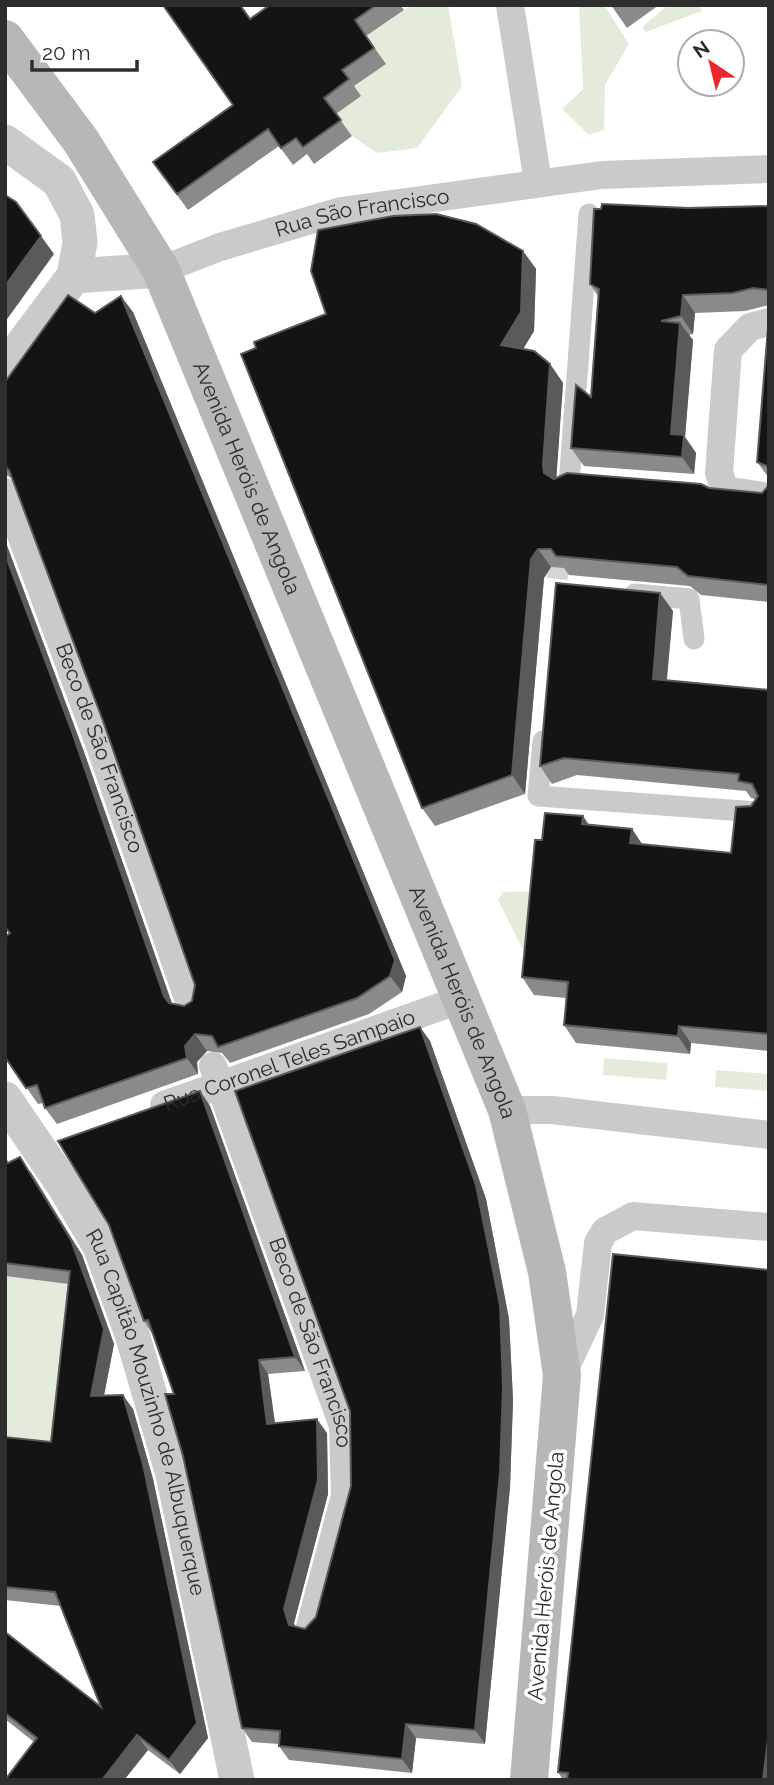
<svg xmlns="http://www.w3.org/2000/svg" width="774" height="1785" font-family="Raleway,sans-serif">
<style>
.green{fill:#e3ecda}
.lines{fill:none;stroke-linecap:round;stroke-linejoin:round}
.pedestrian-tunnel{stroke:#d5d5d5;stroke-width:21;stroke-dasharray:21 10;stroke-linecap:butt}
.pedestrian{stroke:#cacaca;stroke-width:21}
.minor{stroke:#cacaca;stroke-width:28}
.tertiary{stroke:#cacaca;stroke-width:35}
.secondary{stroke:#b7b7b7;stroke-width:38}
.wall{fill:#8a8a8a}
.shaded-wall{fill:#5a5a5a}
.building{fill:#141414;stroke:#5a5a5a;stroke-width:2}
.labels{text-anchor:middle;stroke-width:7;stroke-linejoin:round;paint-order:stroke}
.street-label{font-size:21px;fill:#2d2d2d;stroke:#fff}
</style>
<rect width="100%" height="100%" fill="#fff"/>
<g class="green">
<polygon points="412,5 448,5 462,86 417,148 377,153 352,136 336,114 360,96 353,87 385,64 366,36"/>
<polygon points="579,5 604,5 629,44 605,85 604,130 589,135 562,109 583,89"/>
<polygon points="668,5 698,5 702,11 646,32 642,27"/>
<polygon points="526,891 530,893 526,948 522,948 498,900 503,892"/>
<polygon points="604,1058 668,1063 666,1080 603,1075"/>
<polygon points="716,1070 769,1074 769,1091 715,1087"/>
<polygon points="5,1276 80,1286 61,1457 5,1451"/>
</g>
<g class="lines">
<polyline class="pedestrian-tunnel" points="557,579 562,539"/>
<g class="pedestrian">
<polyline points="569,485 589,214"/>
<polyline points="635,594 689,599 694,639"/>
<polyline points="543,741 538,796 757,812"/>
</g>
<g class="minor">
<polyline points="510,5 538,182"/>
<path id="s1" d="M161 270 220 247 341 211 602 175 769 169"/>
<polyline points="769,322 750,327 728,350 719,473 725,490 769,497"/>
<path id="s2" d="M5 492 99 743 191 1007"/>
<path id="s3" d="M213 1066 343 1426 345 1496 310 1627"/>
<path id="s4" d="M164 1105 462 999"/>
<polyline points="507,1110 552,1110 769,1135"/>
<polyline points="562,1375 590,1315 598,1243 605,1231 633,1216 769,1227"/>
</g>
<g class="tertiary">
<polyline points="5,142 59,181 77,215 80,242 74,276 5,368"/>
<polyline points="74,276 161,270"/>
<path id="s5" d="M5 1099 65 1187 100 1246 132 1334 173 1474 237 1780"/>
</g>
<path class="secondary" id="s6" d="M5 39 81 141 161 270 507 1110 547 1272 562 1375 529 1780"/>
</g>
<g class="wall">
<polygon points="270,5 400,5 404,10 366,36 386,64 354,86 361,96 336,114 352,136 314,164 307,154 293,165 279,146 188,210 153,162 233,105 250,19"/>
<polygon points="611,5 659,5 627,28"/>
<polygon points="769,206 769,306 765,306 745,311 695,313 693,334 689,335 693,340 685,437 696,453 694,474 584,466 571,448 591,397 598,296 590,284 688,208"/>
<polygon points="523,251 536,269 534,331 523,349 550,364 563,383 556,478 709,488 762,493 769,485 769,602 701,595 690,586 569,575 564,568 551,567 544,578 525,794 435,826 422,808"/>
<polygon points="133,312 406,976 402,992 369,1014 230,1063 222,1053 207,1051 197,1062 198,1074 57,1124 45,1108 43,1103 38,1104 5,1057 10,933 83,749 172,1004 184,1006 192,1001 195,985 103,721 13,479 8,476 5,476 5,382 95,313"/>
<polygon points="769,328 769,478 757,462"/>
<polygon points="660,593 673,611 667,680 769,690 769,1051 691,1043 690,1054 576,1043 564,1025 566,998 534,995 522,977 542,840 589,825 632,829 642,844 731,853 751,806 755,799 751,798 746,791 577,775 552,784 540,766"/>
<polygon points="420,1027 430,1041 486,1199 509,1319 513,1400 510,1487 485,1744 416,1738 412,1773 289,1760 279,1746 279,1744 252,1742 242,1728 174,1394 153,1335 144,1321 200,1091 210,1106 305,1371 268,1374 275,1423 327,1433 328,1494 294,1623 295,1626 305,1629 316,1617 351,1486"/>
<polygon points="5,1159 8,1163 31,1172 82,1255 114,1344 104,1395 133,1409 153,1479 208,1738 180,1774 148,1750 124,1780 5,1780 34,1742 5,1719 5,1632 101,1707 61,1606 5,1600 5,1437 51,1442 68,1284 5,1276"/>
<polygon points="558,1772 769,1780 563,1780"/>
</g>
<g class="shaded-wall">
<polygon points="41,236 54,254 5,322 5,286"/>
<polygon points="523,251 536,269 534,331 514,364 501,345"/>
<polygon points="683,295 695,313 693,334 681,316"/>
<polygon points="121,296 133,312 406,976 402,992 390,976"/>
<polygon points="680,323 693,340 685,437 696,453 694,474 682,457 671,434"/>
<polygon points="550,364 563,383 556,484 544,473 543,465"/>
<polygon points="5,540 83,749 175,1012 164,996 5,554"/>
<polygon points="538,549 551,567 544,578 525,794 512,775 531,559"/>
<polygon points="660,593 673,611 665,696 653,679"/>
<polygon points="583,816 595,834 582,824"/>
<polygon points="632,829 644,847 630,843"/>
<polygon points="679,1026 691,1043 690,1054 678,1036"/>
<polygon points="420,1027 430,1041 486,1199 509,1319 513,1400 510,1487 485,1744 475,1730"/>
<polygon points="195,1034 207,1051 197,1062 198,1074 187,1058 185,1046"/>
<polygon points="200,1091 210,1106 305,1371 295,1357"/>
<polygon points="20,1157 82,1255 114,1344 101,1411 91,1396 104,1329"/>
<polygon points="259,1360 268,1374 277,1438 267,1424"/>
<polygon points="123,1395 133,1409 153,1479 208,1738 180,1774 169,1760"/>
<polygon points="317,1419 327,1433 328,1494 294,1623 299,1639 289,1625 284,1609"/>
<polygon points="406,1724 416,1738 412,1773 402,1759"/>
<polygon points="769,1731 769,1780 763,1780"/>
<polygon points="137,1735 148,1750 124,1780 102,1780"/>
</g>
<g class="building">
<polygon points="163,5 240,5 250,19 270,5 376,5 355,20 374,48 342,70 349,79 324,98 341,120 303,147 296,138 281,148 268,129 177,194 153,162 233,105"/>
<polygon points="5,195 16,202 41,236 5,286"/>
<polygon points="602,204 688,208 769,206 769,290 753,288 733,293 683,295 681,316 661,321 680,323 671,434 684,435 682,457 571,448 576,385 591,397 599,289 590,284 594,209 601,209"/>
<polygon points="436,214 476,224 523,251 521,312 501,345 534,351 550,364 543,465 544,473 554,479 567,473 701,484 709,488 762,493 769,485 769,585 688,576 677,567 556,556 551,549 538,549 531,559 512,775 422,808 241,354 256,348 254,342 326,314 311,271 318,230 393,216"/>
<polygon points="68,295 95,313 121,296 395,960 390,976 357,998 218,1047 212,1036 195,1034 185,1046 187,1058 45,1108 37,1085 26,1088 5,1057 5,937 10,933 5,927 5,554 72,732 164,996 169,1003 184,1006 192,1001 195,985 103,721 9,470 5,466 5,382"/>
<polygon points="768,328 769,328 769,471 767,466 757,462"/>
<polygon points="556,583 660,593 653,679 769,690 769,972 768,982 769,982 769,1034 679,1026 678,1036 564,1025 568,982 522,977 535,840 542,840 545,813 583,816 582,824 632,829 630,843 731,853 736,807 751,806 758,796 752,784 738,781 739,774 564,758 540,766"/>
<polygon points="420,1027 476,1185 500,1305 503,1386 500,1473 475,1730 406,1724 402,1759 279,1746 280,1731 242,1728 183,1456 165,1394 174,1394 148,1320 144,1321 109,1225 58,1141 200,1091 295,1357 259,1360 267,1424 317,1419 318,1480 284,1609 289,1625 305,1629 316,1617 351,1486 350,1411 235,1091"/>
<polygon points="20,1157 71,1240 104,1329 91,1396 123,1395 143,1464 197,1723 169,1760 137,1735 102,1780 5,1780 37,1738 5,1713 5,1632 101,1707 55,1592 5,1587 5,1437 51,1442 70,1271 5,1263 5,1159 8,1163"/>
<polygon points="613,1254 769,1270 769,1731 763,1780 567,1780 568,1773 558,1772"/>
</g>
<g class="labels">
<g class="street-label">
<text dy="7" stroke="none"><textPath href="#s1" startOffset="210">Rua São Francisco</textPath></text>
<text dy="7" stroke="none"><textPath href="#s6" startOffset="504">Avenida Heróis de Angola</textPath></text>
<text dy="7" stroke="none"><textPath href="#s2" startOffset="273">Beco de São Francisco</textPath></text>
<text dy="7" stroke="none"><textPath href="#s6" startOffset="1071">Avenida Heróis de Angola</textPath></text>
<text dy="7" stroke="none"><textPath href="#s4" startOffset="133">Rua Coronel Teles Sampaio</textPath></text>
<text dy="7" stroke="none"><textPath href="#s3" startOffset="294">Beco de São Francisco</textPath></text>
<text dy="7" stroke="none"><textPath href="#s5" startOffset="348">Rua Capitão Mouzinho de Albuquerque</textPath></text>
<text transform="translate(546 1576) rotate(-85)" y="7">Avenida Heróis de Angola</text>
</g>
</g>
<rect width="774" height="1785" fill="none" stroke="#2d2d2d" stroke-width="14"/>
<g transform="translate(711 63) rotate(325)"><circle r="33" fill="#ffffff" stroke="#ababab" stroke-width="2"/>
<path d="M0-5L12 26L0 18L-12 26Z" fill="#ed272d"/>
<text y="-10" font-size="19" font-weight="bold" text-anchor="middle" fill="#2d2d2d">N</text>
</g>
<path d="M32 60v10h105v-10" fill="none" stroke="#2d2d2d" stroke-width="3.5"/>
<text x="42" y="60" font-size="21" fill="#2d2d2d" stroke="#ffffff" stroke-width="5" paint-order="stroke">20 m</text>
</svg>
